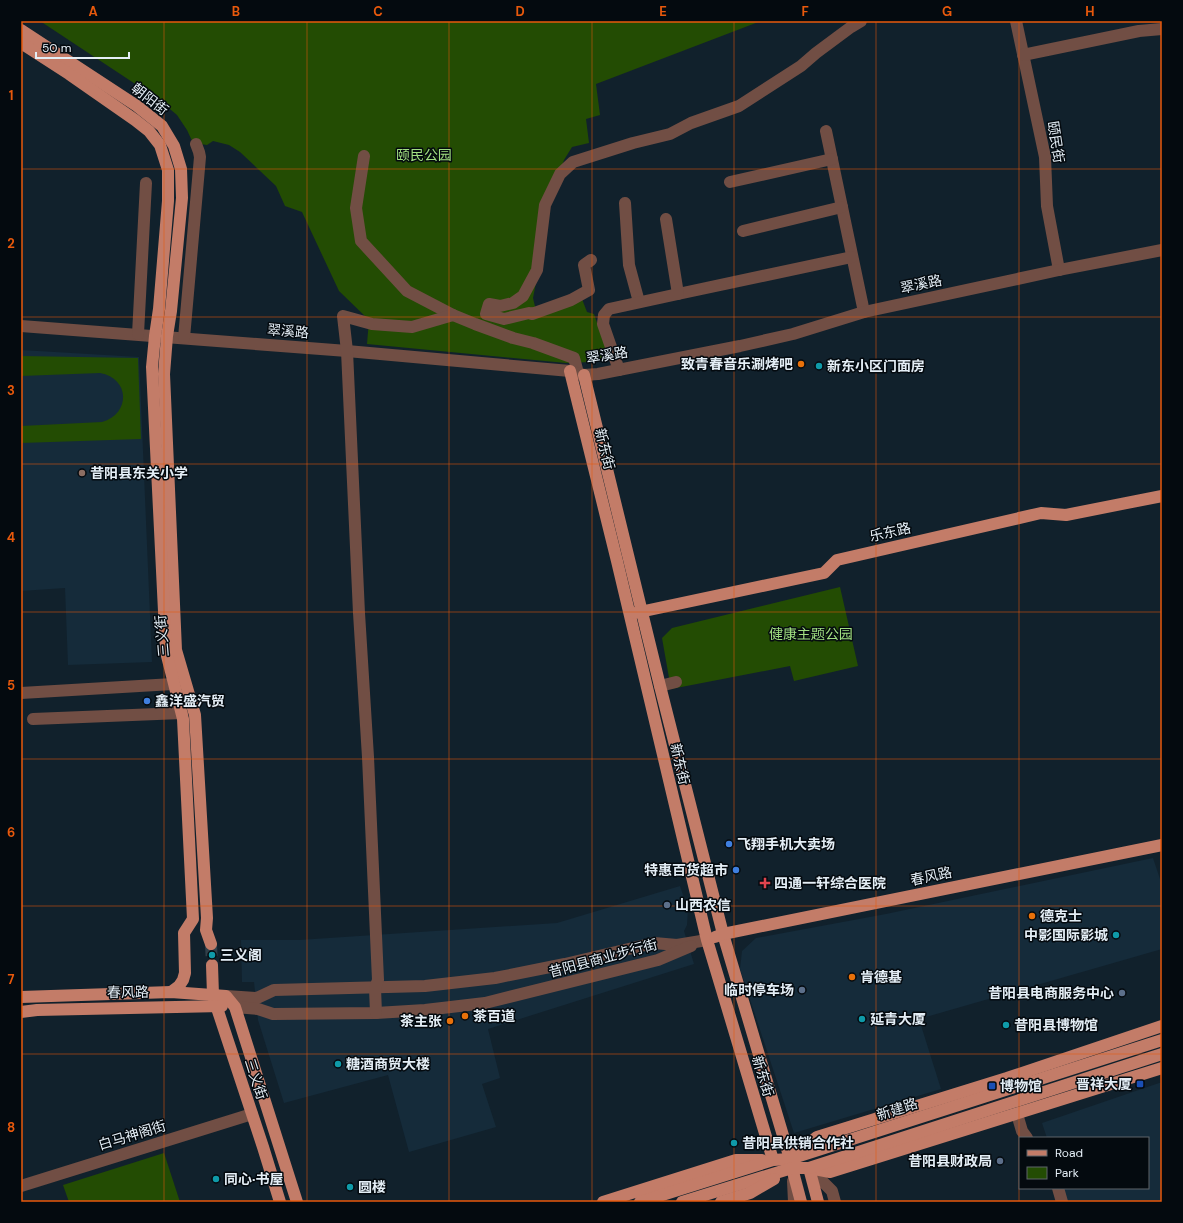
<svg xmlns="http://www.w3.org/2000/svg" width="1183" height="1223" font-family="'DM Sans','Noto Sans SC',sans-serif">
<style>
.built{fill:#152b3a}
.green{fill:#234c03}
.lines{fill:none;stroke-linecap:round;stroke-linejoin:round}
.major-tunnel{stroke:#31404a;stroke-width:12;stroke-dasharray:12 6;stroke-linecap:butt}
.minor{stroke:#714e44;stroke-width:12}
.major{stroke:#c37c68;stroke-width:12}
.grid{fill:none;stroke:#e8590c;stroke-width:1;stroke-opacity:0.55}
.food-dot{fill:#e8710a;stroke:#040a0f;stroke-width:1.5}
.culture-dot{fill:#0f9aa8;stroke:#040a0f;stroke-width:1.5}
.education-dot{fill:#8d6e63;stroke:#040a0f;stroke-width:1.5}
.shop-dot{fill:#3f7fe0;stroke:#040a0f;stroke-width:1.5}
.health-dot{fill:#e0444e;stroke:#040a0f;stroke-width:1.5}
.service-dot{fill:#5c6f8a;stroke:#040a0f;stroke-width:1.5}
.transit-dot{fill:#1a4fb4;stroke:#040a0f;stroke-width:1.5}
.labels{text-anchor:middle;stroke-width:3;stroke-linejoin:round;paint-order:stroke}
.street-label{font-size:14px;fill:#e4eef6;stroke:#040a0f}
.park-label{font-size:14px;fill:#a1df81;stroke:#040a0f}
.poi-label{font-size:14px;font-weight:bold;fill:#e4eef6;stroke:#040a0f;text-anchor:start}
.neatline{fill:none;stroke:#e8590c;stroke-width:1.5}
.grid-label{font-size:13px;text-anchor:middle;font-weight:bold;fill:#e8590c}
</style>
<rect width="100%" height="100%" fill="#11212c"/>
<g class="built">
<polygon points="21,350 139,357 152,662 68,665 65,588 21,591"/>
<polygon points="1153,858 1162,885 1162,949 919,1019 941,1089 794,1133 740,969 742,951 756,938 886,914"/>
<polygon points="680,886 688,910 687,925 684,931 694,964 488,1029 500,1078 482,1084 496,1127 409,1152 388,1075 284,1103 258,1020 254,982 242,982 241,940 299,940 557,923"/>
<polygon points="1162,1082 1162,1202 1067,1202 1063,1188 1148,1188 1148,1138 1047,1138 1042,1123"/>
</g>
<g class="green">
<polygon points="40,21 761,21 596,84 600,115 586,119 589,143 572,147 564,160 548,205 542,252 533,298 537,315 582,299 587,312 594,314 609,357 590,362 566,363 367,344 369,320 339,291 302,212 285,206 276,186 240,152 229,145 213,141 207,145 193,143 187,130 177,115 158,99"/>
<path d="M21 356 138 358 141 439 21 443V426L102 422C131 414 130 378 100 373L21 376Z"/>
<polygon points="840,587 858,666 794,681 790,666 671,689 662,638 672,628"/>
<polygon points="164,1153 180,1202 69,1202 63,1185"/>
</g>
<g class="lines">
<polyline class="major-tunnel" points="211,944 212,965"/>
<g class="minor">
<polyline points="1016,21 1045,157 1047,206 1059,270"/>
<polyline points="1023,55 1139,31 1162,29"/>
<polyline points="826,131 864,312"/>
<polyline points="364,156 356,208 361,241 407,291 453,315 475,324 513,338 533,343 574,358 578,373"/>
<polyline points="730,182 832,159"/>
<polyline points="625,203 629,265 639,302"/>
<polyline points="743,231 842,207"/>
<polyline points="591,260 584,265 589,290 571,300 532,314 529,313 504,319 486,314 489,304 500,306 513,303 523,296 537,270 545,205 560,174 573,162 633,143 670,134 691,123 739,106 801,66 816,53 851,27 861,21"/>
<polyline points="678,294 852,257"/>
<polyline points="21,326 347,351 570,371 584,375 598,374 740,346 793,334 864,312 1059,270 1162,250"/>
<polyline points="138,334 146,183"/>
<polyline points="184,338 200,157 199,152 196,144"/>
<polyline points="619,370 603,324 604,315 609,309 678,294 666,219"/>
<polyline points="660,686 676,682"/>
<polyline points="21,693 173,684"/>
<polyline points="33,719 182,713"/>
<polyline points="226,996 257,998 274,990 425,986 495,978 565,964 654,943 677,945 707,940"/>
<polyline points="235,1007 258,1009 273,1014 376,1013 425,1010 485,1003 658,960 691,946"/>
<polyline points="376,1013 375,988 378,980 368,757 359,613 347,351 343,316 372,324 412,327 453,315"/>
<polyline points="1017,1114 1022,1131 1027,1138"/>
<polyline points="809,1168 832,1191 835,1202"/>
<polyline points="793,1181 794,1202"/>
<polyline points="21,1186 252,1114"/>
<polyline points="1058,1188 1062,1202"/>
</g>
<g class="major">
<polyline points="21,30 137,106 162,126 174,146 181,169 182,198 171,311 167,336 164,374 176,650 195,715 207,918 206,930 211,944"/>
<polyline points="21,43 69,74 135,120 149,131 160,145 168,170 168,201 159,309 155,336 152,367 166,652 183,719 193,919 184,933 185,973 183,980 179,986 171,992"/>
<polyline points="570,371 617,561 707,940 773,1160"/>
<polyline points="584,375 660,686 723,934 790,1159"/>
<polyline points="635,613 824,573 837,560 1041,513 1066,515 1162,496"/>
<polyline points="715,937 723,934 1162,845"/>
<polyline points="212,965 213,995 216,1005 263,1147 280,1202"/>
<polyline points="21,997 171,992 226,996 235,1007 297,1202"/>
<polyline points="21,1012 37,1010 222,1006"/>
<polyline points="795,1155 817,1137 1007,1078 1162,1026"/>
<polyline points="792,1168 801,1202"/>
<polyline points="809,1168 830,1172 1162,1068"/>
<polyline points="809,1168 818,1202"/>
<polyline points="603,1202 736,1160 762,1160"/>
<polyline points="640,1202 773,1160 790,1159 1162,1040"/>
<polyline points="682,1202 792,1168 809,1168 1162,1054"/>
<polyline points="721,1202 750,1193 774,1179"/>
</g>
</g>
<path class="grid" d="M164 21V1202M307 21V1202M449 21V1202M592 21V1202M734 21V1202M876 21V1202M1019 21V1202M21 169H1162M21 317H1162M21 464H1162M21 612H1162M21 759H1162M21 906H1162M21 1054H1162"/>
<g class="food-dot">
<circle cx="801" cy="364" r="4"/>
<circle cx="1032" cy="916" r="4"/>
<circle cx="852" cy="977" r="4"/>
<circle cx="465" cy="1016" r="4"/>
<circle cx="450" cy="1021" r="4"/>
</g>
<g class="culture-dot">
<circle cx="819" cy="366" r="4"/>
<circle cx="1116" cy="935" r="4"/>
<circle cx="212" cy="955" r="4"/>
<circle cx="862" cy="1019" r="4"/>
<circle cx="1006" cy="1025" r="4"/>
<circle cx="338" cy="1064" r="4"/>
<circle cx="734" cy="1143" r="4"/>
<circle cx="216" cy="1179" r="4"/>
<circle cx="350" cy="1187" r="4"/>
</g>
<circle class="education-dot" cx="82" cy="473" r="4"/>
<g class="shop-dot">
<circle cx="147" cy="701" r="4"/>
<circle cx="729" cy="844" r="4"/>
<circle cx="736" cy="870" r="4"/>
</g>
<path class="health-dot" d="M763 877h4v4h4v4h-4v4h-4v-4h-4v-4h4z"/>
<g class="service-dot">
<circle cx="667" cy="905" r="4"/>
<circle cx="802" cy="990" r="4"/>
<circle cx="1122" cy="993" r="4"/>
<circle cx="1000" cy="1161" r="4"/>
</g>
<g class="transit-dot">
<rect x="1136" y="1080" width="8" height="8" rx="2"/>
<rect x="988" y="1082" width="8" height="8" rx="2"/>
</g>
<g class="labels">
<g class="street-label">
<text transform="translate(150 99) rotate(38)" y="5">朝阳街</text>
<text transform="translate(1056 142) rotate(81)" y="5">颐民街</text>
<text transform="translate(921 284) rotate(-12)" y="5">翠溪路</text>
<text transform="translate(288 331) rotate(5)" y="5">翠溪路</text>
<text transform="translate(607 355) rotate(-9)" y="5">翠溪路</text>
<text transform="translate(605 449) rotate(76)" y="5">新东街</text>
<text transform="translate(890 532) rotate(-13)" y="5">乐东路</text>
<text transform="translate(162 636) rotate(-95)" y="5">三义街</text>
<text transform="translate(680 764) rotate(77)" y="5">新东街</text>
<text transform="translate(931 876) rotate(-12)" y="5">春风路</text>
<text transform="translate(603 958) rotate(-15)" y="5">昔阳县商业步行街</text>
<text transform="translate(128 992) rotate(-1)" y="5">春风路</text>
<text transform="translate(763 1076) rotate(73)" y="5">新东街</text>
<text transform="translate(256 1079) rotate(72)" y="5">三义街</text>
<text transform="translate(897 1109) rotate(-18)" y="5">新建路</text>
<text transform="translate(132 1135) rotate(-17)" y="5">白马神阁街</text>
</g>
<g class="park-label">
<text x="424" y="160">颐民公园</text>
<text x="811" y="639">健康主题公园</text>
</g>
<g class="poi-label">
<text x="793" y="369" text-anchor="end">致青春音乐涮烤吧</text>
<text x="827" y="371">新东小区门面房</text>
<text x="90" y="478">昔阳县东关小学</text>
<text x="155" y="706">鑫洋盛汽贸</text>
<text x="737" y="849">飞翔手机大卖场</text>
<text x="728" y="875" text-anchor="end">特惠百货超市</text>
<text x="774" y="888">四通一轩综合医院</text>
<text x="675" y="910">山西农信</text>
<text x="1040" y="921">德克士</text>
<text x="1108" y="940" text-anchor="end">中影国际影城</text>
<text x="220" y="960">三义阁</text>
<text x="860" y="982">肯德基</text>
<text x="794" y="995" text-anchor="end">临时停车场</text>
<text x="1114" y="998" text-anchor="end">昔阳县电商服务中心</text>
<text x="473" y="1021">茶百道</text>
<text x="870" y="1024">延青大厦</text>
<text x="442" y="1026" text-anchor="end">茶主张</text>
<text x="1014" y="1030">昔阳县博物馆</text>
<text x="346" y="1069">糖酒商贸大楼</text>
<text x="1132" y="1089" text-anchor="end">晋祥大厦</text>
<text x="1000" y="1091">博物馆</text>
<text x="742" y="1148">昔阳县供销合作社</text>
<text x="992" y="1166" text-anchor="end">昔阳县财政局</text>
<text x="224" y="1184">同心·书屋</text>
<text x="358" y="1192">圆楼</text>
</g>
</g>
<rect width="1183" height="1223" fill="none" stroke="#040a0f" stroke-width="44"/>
<rect x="1019" y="1137" width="130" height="52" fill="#040a0f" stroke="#5e656b"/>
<rect x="1027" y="1150" width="20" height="6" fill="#c37c68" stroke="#5e656b"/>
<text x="1055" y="1157" font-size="12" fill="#e4eef6">Road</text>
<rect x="1027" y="1167" width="20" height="12" fill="#234c03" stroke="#5e656b"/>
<text x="1055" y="1177" font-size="12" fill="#e4eef6">Park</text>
<path d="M36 52v6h93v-6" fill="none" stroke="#e4eef6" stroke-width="2"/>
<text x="42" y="52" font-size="12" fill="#e4eef6" stroke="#040a0f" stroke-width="3" paint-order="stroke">50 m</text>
<rect x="22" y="22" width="1139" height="1179" class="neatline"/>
<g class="grid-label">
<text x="93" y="16">A</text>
<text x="236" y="16">B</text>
<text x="378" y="16">C</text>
<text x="520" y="16">D</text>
<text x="663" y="16">E</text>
<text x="805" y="16">F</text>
<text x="947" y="16">G</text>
<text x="1090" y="16">H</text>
<text x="11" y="100">1</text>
<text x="11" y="248">2</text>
<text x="11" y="395">3</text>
<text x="11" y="542">4</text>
<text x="11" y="690">5</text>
<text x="11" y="837">6</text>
<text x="11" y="984">7</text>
<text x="11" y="1132">8</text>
</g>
</svg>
